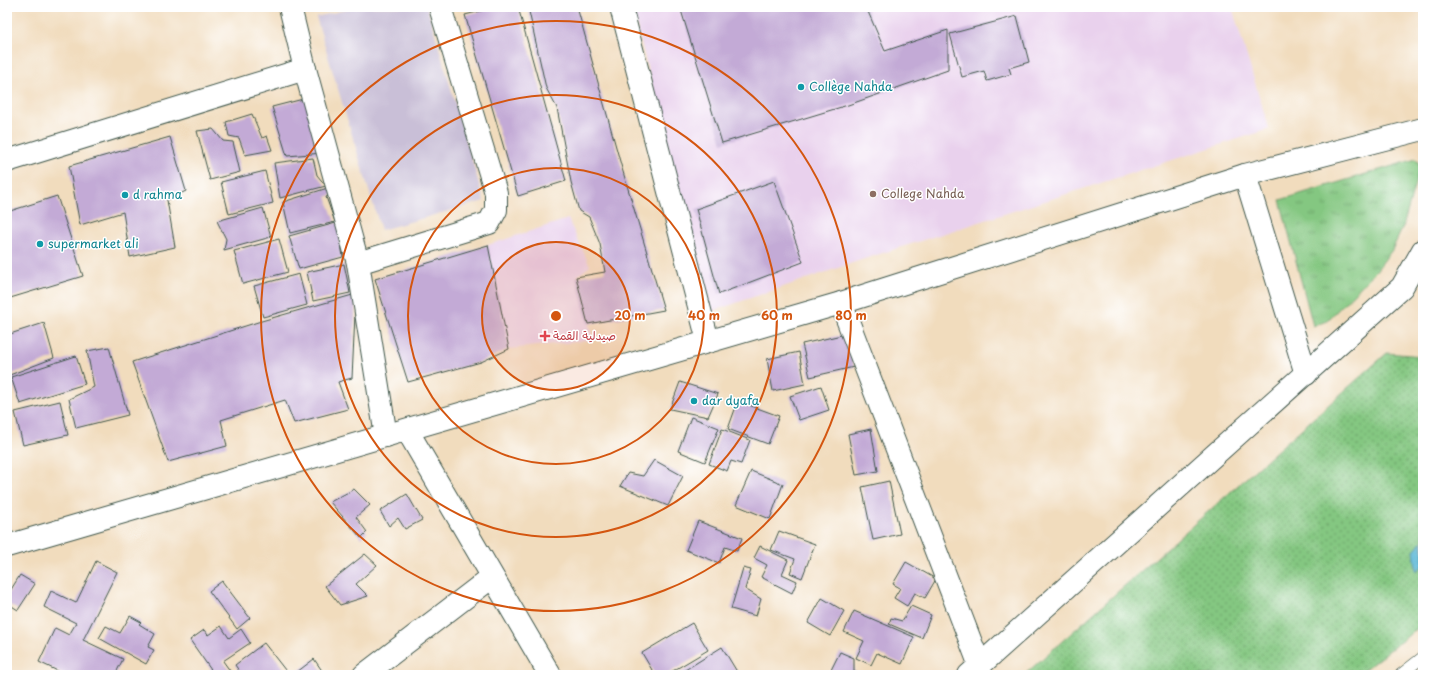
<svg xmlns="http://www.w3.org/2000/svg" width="1430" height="682" font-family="'Playpen Sans','Playpen Sans Arabic',sans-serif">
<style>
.built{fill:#e9d1ed}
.industrial{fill:#c9bfd7}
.grass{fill:url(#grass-tufts);stroke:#52825a}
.park{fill:url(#park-dots);stroke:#52825a}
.water{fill:#58b6d6;stroke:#3c7a85}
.building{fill:#c3aad6}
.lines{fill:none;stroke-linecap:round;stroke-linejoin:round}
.lane-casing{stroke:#3e5549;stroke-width:12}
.street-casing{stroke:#3e5549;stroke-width:24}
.lane{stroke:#fff;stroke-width:11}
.street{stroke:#fff;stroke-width:22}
.ring{fill:none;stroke:#d45610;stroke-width:2}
.culture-dot{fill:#0f9aa8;stroke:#fff;stroke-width:1.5}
.education-dot{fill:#8d6e63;stroke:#fff;stroke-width:1.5}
.health-dot{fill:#e0444e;stroke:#fff;stroke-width:1.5}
.labels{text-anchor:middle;stroke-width:3;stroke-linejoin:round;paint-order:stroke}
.culture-label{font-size:12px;fill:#0d838f;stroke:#fff;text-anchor:start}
.education-label{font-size:12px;fill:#785e54;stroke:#fff;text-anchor:start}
.health-label{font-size:12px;fill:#be3a42;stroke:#fff;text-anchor:start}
.centre{fill:#d45610;stroke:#fff;stroke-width:2}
.ring-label{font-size:12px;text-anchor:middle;font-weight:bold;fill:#d45610;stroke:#fff;stroke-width:3;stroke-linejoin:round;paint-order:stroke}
</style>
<defs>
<pattern id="grass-tufts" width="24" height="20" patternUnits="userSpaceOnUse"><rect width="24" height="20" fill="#84c781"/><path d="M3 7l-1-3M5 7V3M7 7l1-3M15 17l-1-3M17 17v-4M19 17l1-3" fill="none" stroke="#6ba36a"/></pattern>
<pattern id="park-dots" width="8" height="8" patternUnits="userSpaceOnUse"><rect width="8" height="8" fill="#84c781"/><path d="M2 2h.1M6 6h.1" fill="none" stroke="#6ba36a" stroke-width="1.8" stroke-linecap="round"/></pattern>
</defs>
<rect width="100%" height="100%" fill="#fff"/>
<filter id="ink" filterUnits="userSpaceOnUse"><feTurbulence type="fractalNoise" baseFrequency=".025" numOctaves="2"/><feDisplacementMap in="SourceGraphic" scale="8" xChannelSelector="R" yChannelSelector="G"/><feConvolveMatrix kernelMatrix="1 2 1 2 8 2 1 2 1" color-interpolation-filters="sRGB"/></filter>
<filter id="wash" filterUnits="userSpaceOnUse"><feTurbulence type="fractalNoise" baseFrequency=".012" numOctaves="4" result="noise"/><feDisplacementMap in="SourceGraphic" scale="16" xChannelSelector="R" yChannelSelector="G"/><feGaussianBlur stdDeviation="0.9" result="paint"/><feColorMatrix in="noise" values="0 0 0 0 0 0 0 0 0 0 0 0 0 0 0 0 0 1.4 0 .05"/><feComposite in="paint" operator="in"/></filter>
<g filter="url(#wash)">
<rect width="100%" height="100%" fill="#f1dcbd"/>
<g class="built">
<polygon points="632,7 1232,7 1269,129 861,260 710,312"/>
<polygon points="568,219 590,266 576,277 593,340 509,349 488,245"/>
</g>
<polygon class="industrial" points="357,7 427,7 484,201 381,230 316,17"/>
<polygon class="grass" points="1416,159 1420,166 1403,227 1392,250 1375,272 1327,321 1313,326 1280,200"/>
<polygon class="park" points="1387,353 1423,356 1423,624 1358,675 1024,675"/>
<polygon class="water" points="1423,540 1423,565 1416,571 1414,550"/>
<g id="blocks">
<g class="building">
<polygon points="496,7 518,7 566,181 518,196 465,15"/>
<polygon points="528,7 577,7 621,165 664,310 588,324 576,277 605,272 600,244 589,217 579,211 571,182 557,108 546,88"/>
<polygon points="680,7 866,7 885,51 948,30 948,70 848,105 722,143"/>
<polygon points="1017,16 1029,62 1009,68 1011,74 987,81 984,71 962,77 950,34"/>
<polygon points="307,98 323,153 287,156 272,107"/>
<polygon points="252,114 262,138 267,136 272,150 245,155 239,138 229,136 226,122"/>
<polygon points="213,129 223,141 233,142 240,172 210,180 197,131"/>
<polygon points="170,137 186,191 167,200 175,247 130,257 123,212 80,225 69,166"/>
<polygon points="313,158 317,175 326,186 280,198 274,163"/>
<polygon points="265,171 273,203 229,214 221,182"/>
<polygon points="774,181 803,262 719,294 696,209"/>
<polygon points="334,186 334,194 326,197 335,222 290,233 283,202"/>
<polygon points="57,196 83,276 7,299 7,212"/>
<polygon points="263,208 271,237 224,250 226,239 217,221"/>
<polygon points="343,221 340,237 343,257 299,269 289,236"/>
<polygon points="279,239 288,272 243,284 234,251"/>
<polygon points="488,245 509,349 481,362 408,382 375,279"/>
<polygon points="344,264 350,293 313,301 307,272"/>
<polygon points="299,274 307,305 263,317 254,286"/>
<polygon points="356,294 352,378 338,382 348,409 294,423 285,400 221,420 227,446 168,462 132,362 258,322"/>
<polygon points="44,323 54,358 7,376 7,335"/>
<polygon points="846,334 854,367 810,377 802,344"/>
<polygon points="109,347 128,415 76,428 69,399 94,387 87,351"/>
<polygon points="799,352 805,384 773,391 767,359"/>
<polygon points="76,356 85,384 20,404 11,377"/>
<polygon points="680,382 718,394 708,417 670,409"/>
<polygon points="821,386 829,410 799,420 790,396"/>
<polygon points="60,401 68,435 23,445 15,412"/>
<polygon points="738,401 779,416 768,444 728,429"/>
<polygon points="691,417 719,428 705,462 678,451"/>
<polygon points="722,429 750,440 741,464 731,461 727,471 709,464"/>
<polygon points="871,429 878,471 856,475 848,434"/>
<polygon points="654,460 683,476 668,506 620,486 628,473 643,476"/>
<polygon points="751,471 783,484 770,519 736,505"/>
<polygon points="889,481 900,534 873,540 862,487"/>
<polygon points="354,489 370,505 356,517 367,532 361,538 330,502"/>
<polygon points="407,494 422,520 405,529 398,518 389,526 380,511"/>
<polygon points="698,521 742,538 737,551 725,547 719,563 686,550"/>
<polygon points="779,531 815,544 802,578 790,573 795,559 771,550"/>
<polygon points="760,546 788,560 782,574 797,581 792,593 761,577 767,565 754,558"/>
<polygon points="365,554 377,565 356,584 368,596 340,605 325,586"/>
<polygon points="96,561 117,572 83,640 123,659 115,675 66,675 39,662 55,628 69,635 76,623 44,607 51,591 76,603"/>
<polygon points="906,562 936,579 925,598 915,593 907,606 894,598 900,588 893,584"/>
<polygon points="743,568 751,570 745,589 761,599 756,616 731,609"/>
<polygon points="20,575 35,584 18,610 7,603 7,596"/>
<polygon points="222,581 250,618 237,629 209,591"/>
<polygon points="822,598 844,611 830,636 808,623"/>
<polygon points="911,606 931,615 922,638 889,624 891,618 902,621"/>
<polygon points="854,611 914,637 902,664 877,653 871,665 856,658 864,641 844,632"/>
<polygon points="130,616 141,622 139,624 155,634 148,647 154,650 146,664 99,638 106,626 120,633"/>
<polygon points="692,623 708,650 666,675 655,675 642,653"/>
<polygon points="221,626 229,638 241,629 250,643 223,661 233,675 204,675 211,670 190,640 204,630 208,635"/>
<polygon points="264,643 289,675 242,675 235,665"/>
<polygon points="722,647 739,675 677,675"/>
<polygon points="840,652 854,658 854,672 862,673 861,675 836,675 830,672"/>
<polygon points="314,659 323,672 320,675 293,675"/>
</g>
</g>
</g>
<g filter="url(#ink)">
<use href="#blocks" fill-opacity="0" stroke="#3e5549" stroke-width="1"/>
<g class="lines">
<defs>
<polyline id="lane" points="1400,675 1423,657"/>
<g id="street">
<polyline points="290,7 305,69 358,263 386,436"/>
<polyline points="621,7 708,341"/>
<polyline points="7,161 305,69"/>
<polyline points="1245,175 1306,374"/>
<polyline points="358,263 489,223 496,210 496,193 440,7"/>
<polyline points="841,303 980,666"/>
<polyline points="407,430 550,675"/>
<polyline points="7,546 841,303 1245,175 1423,129"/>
<polyline points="364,675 492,577"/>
<polyline points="969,675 1402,287 1423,250"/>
</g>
</defs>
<use href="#lane" class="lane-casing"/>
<use href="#street" class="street-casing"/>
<use href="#lane" class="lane"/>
<use href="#street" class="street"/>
</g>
</g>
<circle cx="556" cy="316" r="74" fill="#d45610" fill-opacity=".12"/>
<g class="ring">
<circle cx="556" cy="316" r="74"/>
<circle cx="556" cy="316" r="148"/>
<circle cx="556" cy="316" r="221"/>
<circle cx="556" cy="316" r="295"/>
</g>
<g class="culture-dot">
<circle cx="801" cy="87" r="4"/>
<circle cx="125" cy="195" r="4"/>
<circle cx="40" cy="244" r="4"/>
<circle cx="694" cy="401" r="4"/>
</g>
<circle class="education-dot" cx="873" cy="194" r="4"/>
<path class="health-dot" d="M543 330h4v4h4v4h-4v4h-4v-4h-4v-4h4z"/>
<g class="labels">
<g class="culture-label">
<text x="809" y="91">Collège Nahda</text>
<text x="133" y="199">d rahma</text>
<text x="48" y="248">supermarket ali</text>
<text x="702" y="405">dar dyafa</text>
</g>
<g class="education-label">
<text x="881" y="198">College Nahda</text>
</g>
<g class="health-label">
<text x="553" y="340">صيدلية القمة</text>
</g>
</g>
<circle cx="556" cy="316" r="6" class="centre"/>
<g class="ring-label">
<text x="630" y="320">20 m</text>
<text x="704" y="320">40 m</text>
<text x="777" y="320">60 m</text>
<text x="851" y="320">80 m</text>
</g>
<rect width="1430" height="682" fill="none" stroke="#fff" stroke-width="24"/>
</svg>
